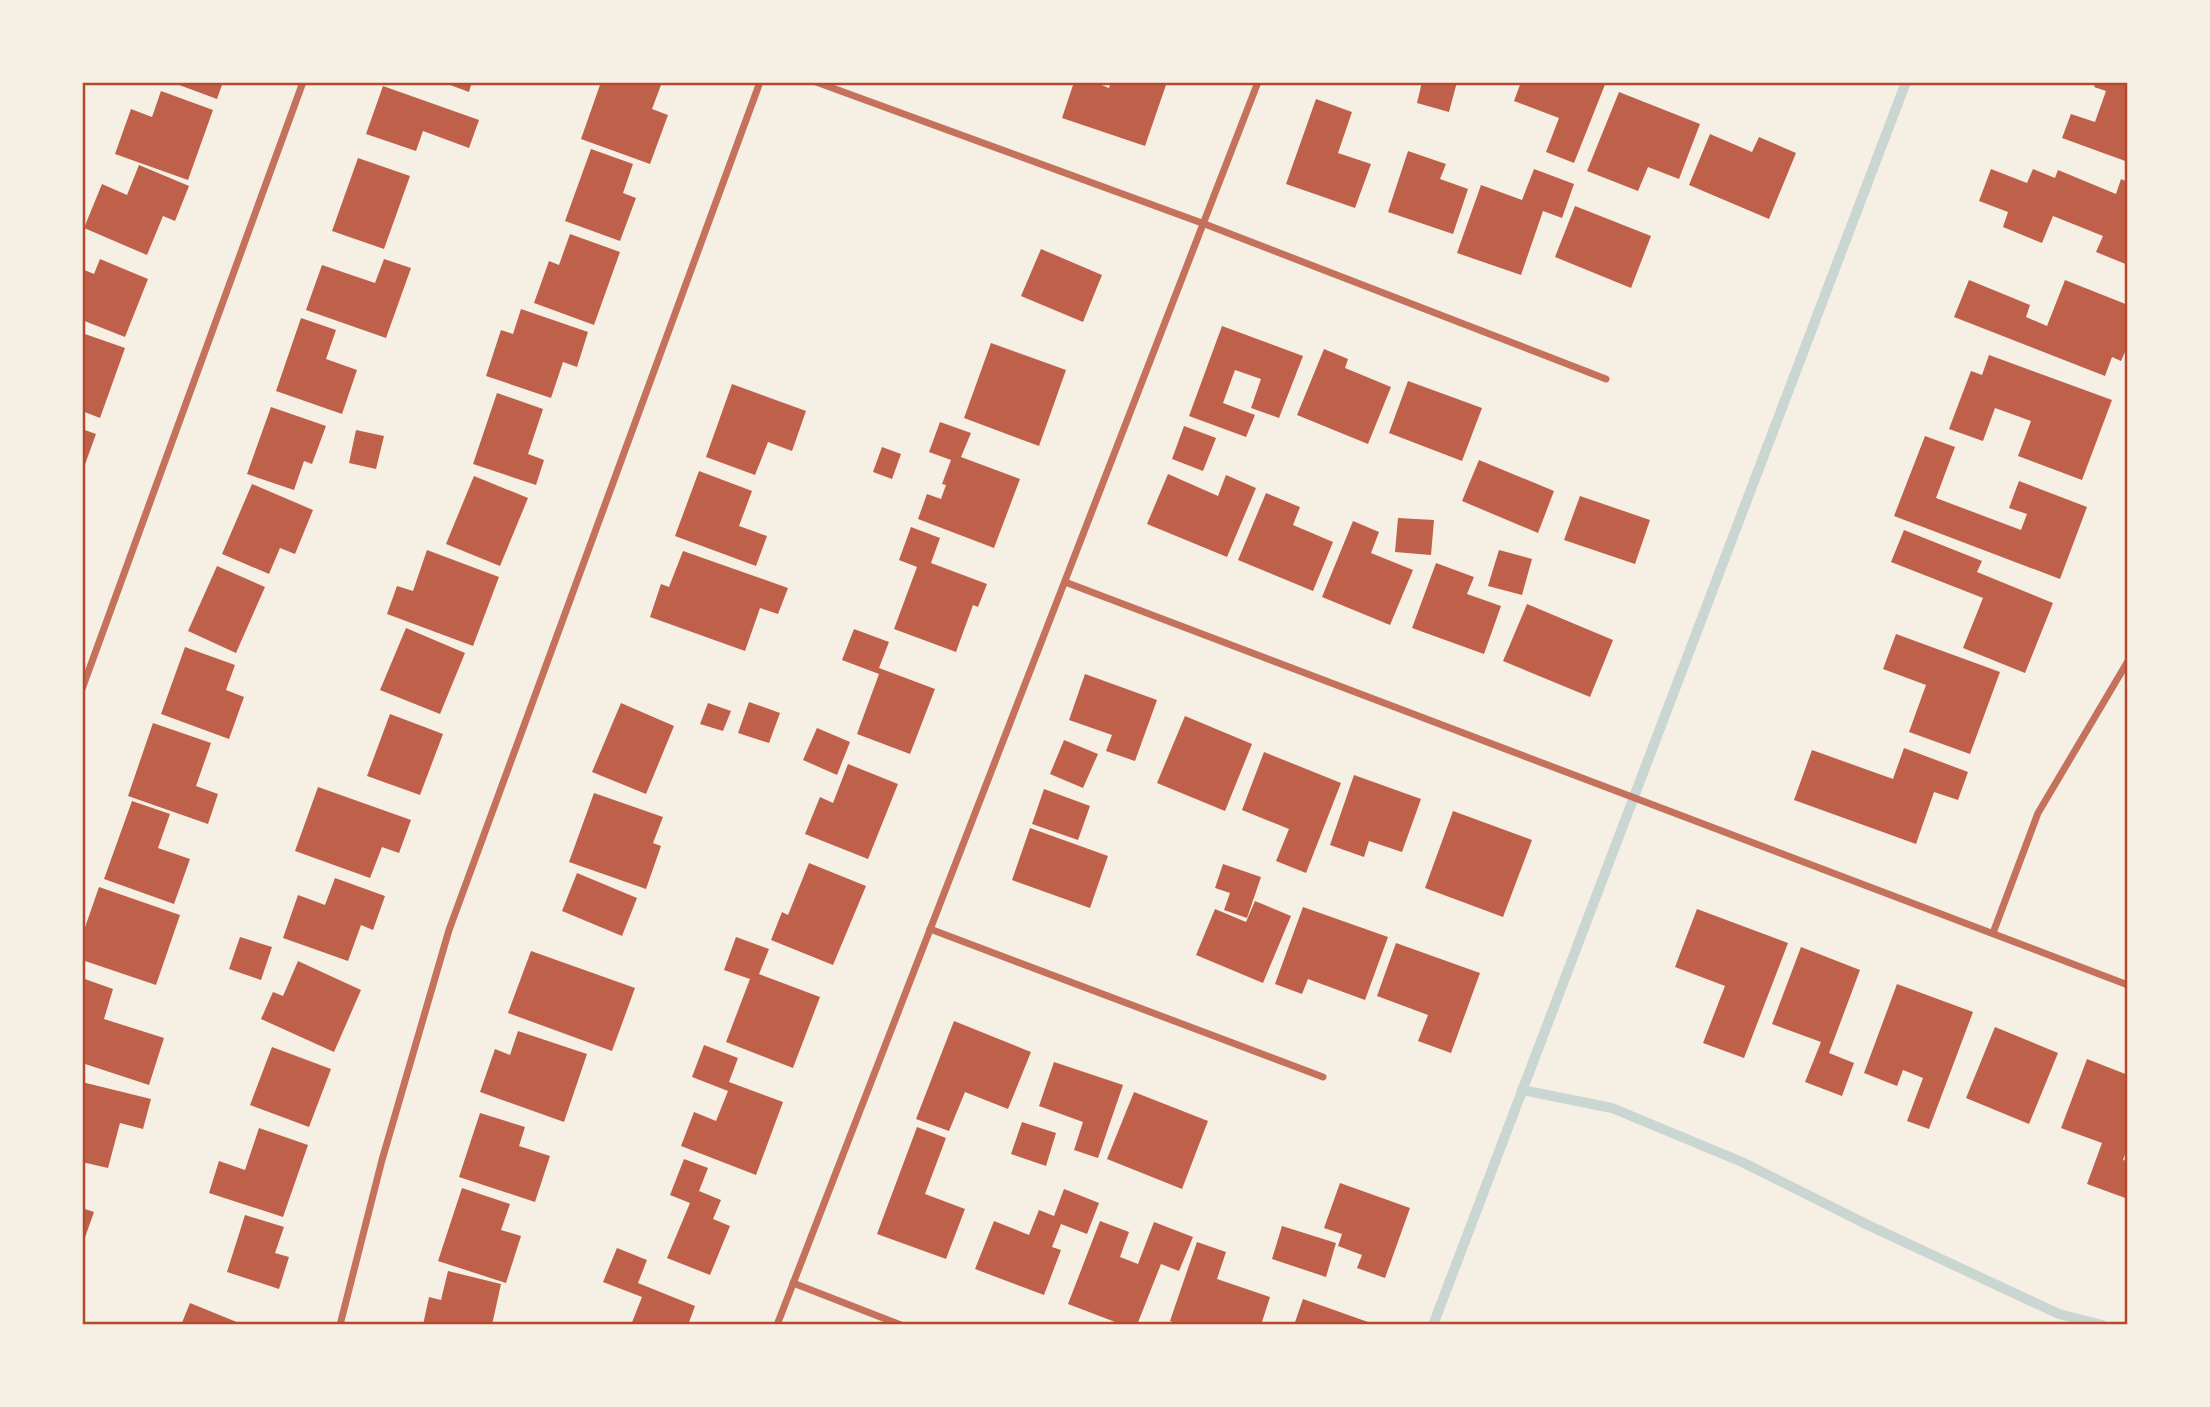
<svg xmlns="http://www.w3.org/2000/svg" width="2210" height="1407" font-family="'Exo 2',sans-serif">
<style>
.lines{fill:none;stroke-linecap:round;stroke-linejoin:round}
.stream{stroke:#c9d6d2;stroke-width:10}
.building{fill:#bf614a}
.minor{stroke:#c5725c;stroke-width:7}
.neatline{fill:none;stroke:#b5482f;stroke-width:2.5}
</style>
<rect width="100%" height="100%" fill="#f6efe4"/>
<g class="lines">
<g class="stream">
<polyline points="1524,1085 1522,1090 1612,1108 1742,1162 1870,1226 2059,1314 2102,1325"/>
<polyline points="1433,1325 1906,82"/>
</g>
</g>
<g class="building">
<polygon points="171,82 223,82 217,99"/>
<polygon points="442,82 472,82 469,92"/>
<polygon points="601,82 653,82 661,85 652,109 668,115 650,164 581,139"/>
<polygon points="1074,82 1094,82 1109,88 1111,82 1167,82 1145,146 1062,118"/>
<polygon points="1422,82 1457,82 1449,112 1417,103"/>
<polygon points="1521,82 1606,82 1574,163 1546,152 1559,118 1514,101"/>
<polygon points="2096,82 2128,82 2128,162 2062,138 2071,114 2095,122 2106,91 2094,87"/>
<polygon points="383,86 479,120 469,148 423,131 416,151 366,134"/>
<polygon points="161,91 213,110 188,180 115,154 131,109 152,117"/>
<polygon points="1619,92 1700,124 1679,179 1648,167 1638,191 1587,171"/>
<polygon points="1316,99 1352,112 1338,153 1371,164 1355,208 1286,184"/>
<polygon points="1710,134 1752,152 1759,137 1796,153 1769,219 1689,185"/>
<polygon points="591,149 633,164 623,193 636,198 620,241 565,221"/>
<polygon points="1408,151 1446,164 1440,179 1468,189 1453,234 1388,212"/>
<polygon points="358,158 410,176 384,249 332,231"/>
<polygon points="139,165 189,186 175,221 163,216 147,255 84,228 102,184 127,195"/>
<polygon points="1534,169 1574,184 1562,218 1543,211 1521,275 1457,253 1481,185 1522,200"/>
<polygon points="1991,169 2027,183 2033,169 2055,178 2058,170 2116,194 2121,179 2128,182 2128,265 2096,252 2103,236 2053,216 2042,243 2003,227 2008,212 1979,201"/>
<polygon points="1575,206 1651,236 1631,288 1555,257"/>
<polygon points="570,234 620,252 594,325 534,303 549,261 559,265"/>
<polygon points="1041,249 1102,275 1083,322 1021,296"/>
<polygon points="100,259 148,279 125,337 82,320 82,269 94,274"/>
<polygon points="384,259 411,268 386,338 306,310 322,265 375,283"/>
<polygon points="1969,280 2030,305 2026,317 2047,326 2065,280 2128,305 2128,345 2121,361 2112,357 2105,376 1954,317"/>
<polygon points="521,309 588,332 577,367 563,362 551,398 486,376 501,330 513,334"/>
<polygon points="301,318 336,330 326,359 357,370 342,414 276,391"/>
<polygon points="1222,326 1303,356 1279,418 1251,408 1261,379 1235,370 1223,403 1255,415 1246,437 1189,416"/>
<polygon points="82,333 125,348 100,418 82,411"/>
<polygon points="991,343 1066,370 1039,446 964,418"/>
<polygon points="1324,349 1348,359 1345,368 1391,387 1368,444 1297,415"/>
<polygon points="1989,355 2112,400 2082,480 2018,456 2031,421 1995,408 1983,441 1949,429 1971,371 1982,375"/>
<polygon points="1408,381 1482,408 1462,461 1389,433"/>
<polygon points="732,384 806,411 792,451 768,442 755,475 706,457"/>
<polygon points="497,393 543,409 528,454 544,460 536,485 473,464"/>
<polygon points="271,407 326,426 312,464 304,461 294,490 247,474"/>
<polygon points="940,422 971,433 961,457 1020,479 994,548 918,519 927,494 941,499 946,485 942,484 951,460 929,452"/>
<polygon points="1184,426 1216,438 1203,471 1172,459"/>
<polygon points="82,429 96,434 83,470 82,470"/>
<polygon points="356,430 384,436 376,469 349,463"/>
<polygon points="1925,436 1955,447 1936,498 2021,530 2027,514 2009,508 2019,481 2087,507 2060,579 1894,516"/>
<polygon points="882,447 901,454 892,479 873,472"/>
<polygon points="1479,460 1554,491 1538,533 1462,501"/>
<polygon points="699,471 752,491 739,526 767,536 756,566 675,536"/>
<polygon points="1168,474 1218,496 1226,475 1256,488 1227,557 1147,524"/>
<polygon points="474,476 528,498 500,566 446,544"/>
<polygon points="252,484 313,510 295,554 280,548 269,574 222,554"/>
<polygon points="1266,493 1300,507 1293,525 1333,542 1313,591 1238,560"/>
<polygon points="1580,496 1650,520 1635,564 1564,540"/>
<polygon points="1398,518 1434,520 1431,555 1395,552"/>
<polygon points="1353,521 1379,532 1371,553 1413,570 1390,625 1322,597"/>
<polygon points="911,527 940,538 931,563 987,584 978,607 973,605 956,652 894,629 917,567 899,560"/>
<polygon points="1904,530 1982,561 1977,572 2053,603 2025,673 1963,648 1983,598 1891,562"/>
<polygon points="427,550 499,577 473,646 387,614 397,586 413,591"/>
<polygon points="1499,550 1532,559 1522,595 1488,586"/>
<polygon points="683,551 788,588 778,614 760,608 745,651 650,617 661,584 669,587"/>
<polygon points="1436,563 1474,577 1467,594 1501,606 1484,654 1412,628"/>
<polygon points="217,566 265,587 236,653 188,631"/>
<polygon points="1527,604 1613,640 1590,697 1503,661"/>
<polygon points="406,628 465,653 440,714 380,690"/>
<polygon points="854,629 889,642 879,668 935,689 910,754 857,734 879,674 842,660"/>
<polygon points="1896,634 2000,672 1970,754 1909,732 1926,685 1883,669"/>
<polygon points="185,647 235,665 226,690 244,697 229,739 161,714"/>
<polygon points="1085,674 1157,700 1135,761 1106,751 1112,735 1069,720"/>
<polygon points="749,702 780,713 769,743 738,733"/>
<polygon points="621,703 674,726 646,794 592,772"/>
<polygon points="708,703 731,711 723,731 700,724"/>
<polygon points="390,714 443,734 420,795 367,776"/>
<polygon points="1185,716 1252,744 1225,811 1157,783"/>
<polygon points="153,723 211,743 196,786 218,794 208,824 128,796"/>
<polygon points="817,728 850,742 837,775 803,760"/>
<polygon points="1064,740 1098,754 1083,788 1050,774"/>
<polygon points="1904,748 1968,772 1958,800 1934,792 1916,844 1794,800 1812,750 1893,779"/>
<polygon points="1264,752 1341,783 1306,873 1276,861 1289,829 1242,810"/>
<polygon points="848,764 898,784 868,859 805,834 820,797 833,803"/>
<polygon points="1354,775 1421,799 1402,852 1369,841 1364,857 1330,845"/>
<polygon points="318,787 411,820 399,853 382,847 370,878 295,851"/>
<polygon points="1044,789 1090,806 1078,840 1032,824"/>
<polygon points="594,793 663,817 653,843 661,846 646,889 569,862"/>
<polygon points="132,801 170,814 158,848 190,859 174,904 104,879"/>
<polygon points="1453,811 1532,840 1503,917 1425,888"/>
<polygon points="1030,828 1108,856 1090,908 1012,880"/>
<polygon points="809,863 866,886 833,965 771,940 782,912 788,915"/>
<polygon points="1223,864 1261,877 1247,918 1224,910 1230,893 1215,888"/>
<polygon points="577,873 637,898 622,936 562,911"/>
<polygon points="335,878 385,896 373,930 361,925 348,961 283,938 298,895 325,905"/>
<polygon points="99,887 180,915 156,985 82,960 82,936"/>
<polygon points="1255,901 1291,916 1263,983 1196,955 1215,909 1246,922"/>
<polygon points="1303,907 1388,937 1365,1000 1308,979 1302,994 1275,984"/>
<polygon points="1697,909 1788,943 1744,1058 1703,1043 1725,986 1675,967"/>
<polygon points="240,937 272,947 261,980 229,969"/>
<polygon points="736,937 769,949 759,974 820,997 793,1068 726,1042 750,979 724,970"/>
<polygon points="1396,943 1480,973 1451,1053 1418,1041 1428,1015 1377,996"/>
<polygon points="1801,947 1860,970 1829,1053 1854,1063 1842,1096 1805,1082 1821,1042 1772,1024"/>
<polygon points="531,951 635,988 612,1051 508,1013"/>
<polygon points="298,961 361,990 334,1052 261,1019 273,992 283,996"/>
<polygon points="82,978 113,989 104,1019 164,1038 149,1085 82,1063"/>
<polygon points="1897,984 1973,1012 1929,1129 1907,1121 1923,1078 1903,1070 1897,1086 1864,1073"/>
<polygon points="954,1021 1031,1052 1008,1109 965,1092 949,1131 916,1119"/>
<polygon points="1995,1027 2058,1053 2029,1124 1966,1098"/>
<polygon points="518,1031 587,1054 564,1122 480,1092 495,1049 510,1055"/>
<polygon points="704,1045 738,1058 729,1082 783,1102 756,1175 681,1146 694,1112 716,1121 728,1091 692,1077"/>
<polygon points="272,1047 331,1069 309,1127 250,1105"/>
<polygon points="2087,1059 2128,1075 2128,1146 2123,1160 2128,1161 2128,1199 2087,1184 2102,1143 2061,1128"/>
<polygon points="1054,1062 1123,1085 1098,1158 1074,1150 1083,1122 1039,1106"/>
<polygon points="82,1082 151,1099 143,1129 120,1123 108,1168 82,1162"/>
<polygon points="1134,1092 1208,1121 1182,1189 1107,1159"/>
<polygon points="480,1113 525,1127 519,1146 550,1156 535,1202 459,1177"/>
<polygon points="1022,1122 1056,1133 1046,1166 1011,1154"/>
<polygon points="917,1127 946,1138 925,1194 965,1209 946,1259 877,1234"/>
<polygon points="259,1128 308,1145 283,1217 209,1193 219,1161 245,1170"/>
<polygon points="684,1159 708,1168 699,1191 721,1200 713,1219 730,1226 710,1275 667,1258 690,1203 670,1195"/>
<polygon points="1340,1183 1410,1208 1385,1278 1357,1268 1362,1255 1338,1246 1342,1234 1324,1228"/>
<polygon points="462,1188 510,1204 501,1230 521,1236 506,1283 438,1261"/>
<polygon points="1064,1189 1099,1203 1087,1234 1061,1224 1052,1247 1061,1250 1044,1295 975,1269 994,1221 1029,1235 1039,1210 1054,1216"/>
<polygon points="82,1208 94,1212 83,1243 82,1243"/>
<polygon points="245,1215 284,1227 275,1253 289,1257 279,1289 227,1272"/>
<polygon points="1100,1221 1129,1232 1120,1257 1138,1264 1154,1222 1193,1237 1179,1271 1161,1264 1137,1325 1123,1325 1068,1304"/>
<polygon points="1282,1226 1336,1243 1326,1277 1272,1259"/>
<polygon points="1197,1242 1226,1252 1217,1279 1270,1297 1261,1325 1181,1325 1170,1321"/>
<polygon points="617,1248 647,1260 638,1283 695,1306 688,1325 631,1325 642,1297 603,1282"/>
<polygon points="448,1271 501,1284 492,1325 423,1325 429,1297 441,1300"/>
<polygon points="1303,1299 1368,1322 1367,1325 1294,1325"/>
<polygon points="190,1303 244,1325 181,1325"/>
</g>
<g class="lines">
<g class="minor">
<polyline points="816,82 1202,223 1606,379"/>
<polyline points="1065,582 2128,985"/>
<polyline points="82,689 303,82"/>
<polyline points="930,929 1323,1077"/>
<polyline points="1993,933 2038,813 2128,661"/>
<polyline points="793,1283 901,1325"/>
<polyline points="340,1325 382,1160 449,930 760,82"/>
<polyline points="777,1325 1258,82"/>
</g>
</g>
<rect width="2210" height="1407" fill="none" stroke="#f6efe4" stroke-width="168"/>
<rect x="84" y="84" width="2042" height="1239" class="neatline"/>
</svg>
